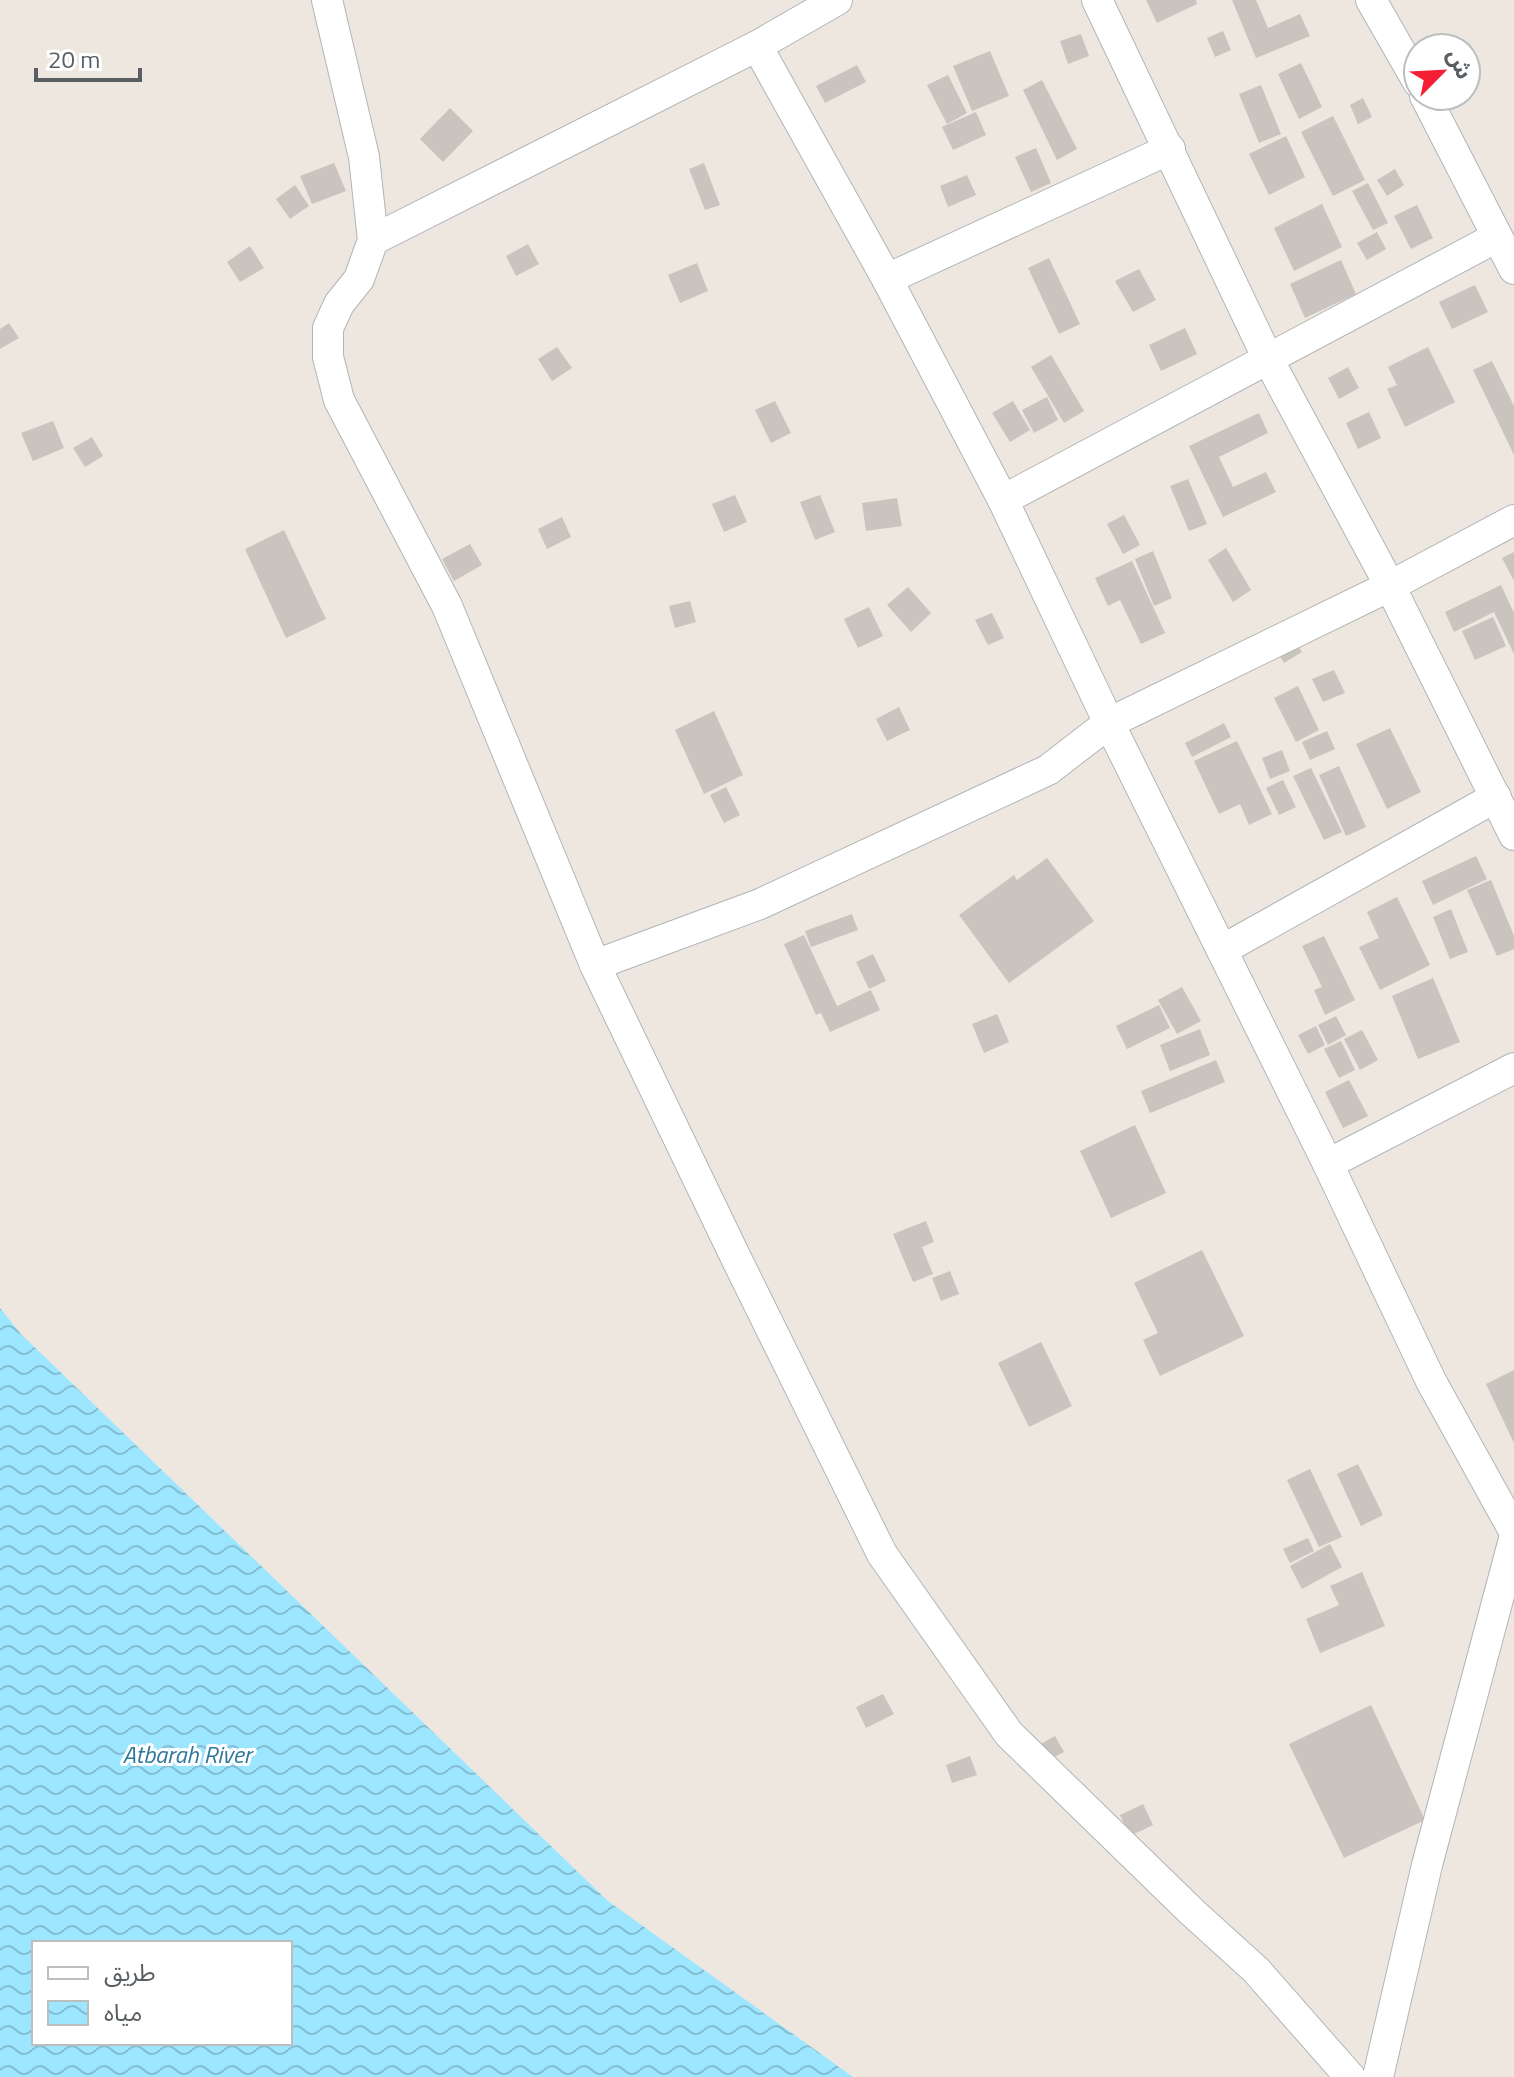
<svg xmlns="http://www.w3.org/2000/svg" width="1514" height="2077" font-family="'Titillium Web','Noto Sans Arabic',sans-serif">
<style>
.water{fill:url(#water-waves);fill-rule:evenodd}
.building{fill:#cac4be}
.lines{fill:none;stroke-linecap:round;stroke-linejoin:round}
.street-casing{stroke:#b1b5b9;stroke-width:32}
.street{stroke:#fff;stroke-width:30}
.labels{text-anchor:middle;stroke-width:6;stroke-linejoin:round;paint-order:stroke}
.water-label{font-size:24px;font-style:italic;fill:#2e789c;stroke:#fff}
</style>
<defs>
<pattern id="water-waves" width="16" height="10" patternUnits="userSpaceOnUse" patternTransform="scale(2)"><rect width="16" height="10" fill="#9de6ff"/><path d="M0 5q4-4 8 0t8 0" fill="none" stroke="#83bed2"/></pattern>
</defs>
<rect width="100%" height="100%" fill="#ede7df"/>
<path class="water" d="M0 1308 20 1333 608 1901 853 2077H0ZM34 1943H290V2043H34Z"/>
<g class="building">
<polygon points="1146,0 1196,0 1197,4 1157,23"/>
<polygon points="1232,0 1256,0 1268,28 1300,14 1310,36 1256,58"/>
<polygon points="1223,31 1231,50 1215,57 1207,38"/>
<polygon points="1081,34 1089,56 1068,64 1060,41"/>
<polygon points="990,51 1009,96 972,111 953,66"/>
<polygon points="1301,63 1322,107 1299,119 1278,74"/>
<polygon points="857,65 866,82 825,103 816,86"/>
<polygon points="948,75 967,113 947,124 927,85"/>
<polygon points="1042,80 1077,149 1057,160 1023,90"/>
<polygon points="1261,85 1281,134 1259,143 1239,94"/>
<polygon points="1363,98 1372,117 1358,124 1350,105"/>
<polygon points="450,108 473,131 443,162 420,139"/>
<polygon points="976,112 986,135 953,150 942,127"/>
<polygon points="1333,116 1365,180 1333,196 1301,132"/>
<polygon points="1286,136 1305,177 1269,195 1249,154"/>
<polygon points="1036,148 1051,183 1031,192 1015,157"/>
<polygon points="334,163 346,191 312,204 300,176"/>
<polygon points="704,163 720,205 705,210 689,169"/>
<polygon points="1395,169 1404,185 1387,196 1377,180"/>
<polygon points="967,175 976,195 948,207 940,186"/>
<polygon points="1368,183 1388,223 1373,230 1352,191"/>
<polygon points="295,185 309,206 290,219 276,199"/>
<polygon points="1322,204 1342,247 1294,271 1274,228"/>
<polygon points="1417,205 1433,238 1411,249 1394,216"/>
<polygon points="1377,232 1386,249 1367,260 1357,243"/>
<polygon points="528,244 539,264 516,276 506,256"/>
<polygon points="250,246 264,268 240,282 227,262"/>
<polygon points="1049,258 1080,324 1059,334 1028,268"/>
<polygon points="1341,260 1356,294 1305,318 1290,284"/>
<polygon points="697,263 708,291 680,303 668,275"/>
<polygon points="1139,269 1156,300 1133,312 1115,281"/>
<polygon points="1475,285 1488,312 1452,329 1439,302"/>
<polygon points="9,323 19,338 0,349 0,329"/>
<polygon points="1185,328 1197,354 1161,371 1149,345"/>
<polygon points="557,347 572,368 552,381 538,359"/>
<polygon points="1428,347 1455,402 1405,427 1387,389 1397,385 1388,367"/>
<polygon points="1051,355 1084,411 1064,423 1031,367"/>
<polygon points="1492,361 1514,406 1514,455 1473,370"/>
<polygon points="1348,367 1359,388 1339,399 1328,378"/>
<polygon points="1047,397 1058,420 1034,433 1022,410"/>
<polygon points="775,401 791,433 771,443 755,410"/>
<polygon points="1013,401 1030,430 1010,442 992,413"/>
<polygon points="1369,412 1381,438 1358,449 1346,423"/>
<polygon points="1259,413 1268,433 1219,457 1233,487 1266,472 1276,492 1223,517 1189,446"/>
<polygon points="53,421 64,448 33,461 21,433"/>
<polygon points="92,437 103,456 85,467 73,448"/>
<polygon points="1188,479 1207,524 1189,531 1170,486"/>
<polygon points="735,495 747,522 724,532 712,504"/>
<polygon points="820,495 835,532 815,540 800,502"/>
<polygon points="897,498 902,526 866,531 862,503"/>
<polygon points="1124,515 1140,545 1123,554 1107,524"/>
<polygon points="562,517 571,537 547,549 538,529"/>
<polygon points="284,530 326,619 286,638 245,549"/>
<polygon points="470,544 482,565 454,581 442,559"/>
<polygon points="1226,548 1251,590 1233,602 1208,560"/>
<polygon points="1153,551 1172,598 1154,606 1135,559"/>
<polygon points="1514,552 1514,581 1502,558"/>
<polygon points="1132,561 1165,633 1141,644 1120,600 1108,606 1095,578"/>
<polygon points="1501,585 1514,613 1514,654 1494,612 1454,632 1445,612"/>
<polygon points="908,587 931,613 911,632 887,605"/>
<polygon points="690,601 696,622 675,628 669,606"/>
<polygon points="869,607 883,636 858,648 844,619"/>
<polygon points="992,613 1004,638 988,645 975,620"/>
<polygon points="1493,617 1506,646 1475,660 1462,631"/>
<polygon points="1291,634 1302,652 1284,663 1273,644"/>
<polygon points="1334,670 1345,693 1323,702 1312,679"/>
<polygon points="1298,686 1319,730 1296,742 1274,698"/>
<polygon points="899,707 910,730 887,741 876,719"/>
<polygon points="714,711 743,775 704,794 675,730"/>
<polygon points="1224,723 1231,737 1192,757 1185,743"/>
<polygon points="1390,728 1421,792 1387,809 1356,744"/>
<polygon points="1327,731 1335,749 1310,760 1302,742"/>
<polygon points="1237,741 1272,814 1249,825 1240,804 1219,814 1194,761"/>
<polygon points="1282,750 1290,771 1270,779 1262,758"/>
<polygon points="1339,766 1366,827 1346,836 1319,775"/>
<polygon points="1311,768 1342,832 1324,840 1293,776"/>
<polygon points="1283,780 1296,807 1279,815 1266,788"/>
<polygon points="726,787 740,815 724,823 710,795"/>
<polygon points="1476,856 1487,879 1433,905 1422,881"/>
<polygon points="1047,858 1094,921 1009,983 959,915 1014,875 1017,880"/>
<polygon points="1491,880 1514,936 1514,949 1497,956 1467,890"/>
<polygon points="1397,897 1430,965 1380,990 1359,947 1379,938 1367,912"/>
<polygon points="1451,909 1468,952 1450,959 1433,917"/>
<polygon points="852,914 858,930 811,947 805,931"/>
<polygon points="804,935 837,1006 871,990 880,1010 830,1032 821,1013 816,1015 784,944"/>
<polygon points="1324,936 1355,1000 1325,1015 1314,990 1322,987 1302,946"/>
<polygon points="873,954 886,981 869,989 856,962"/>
<polygon points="1433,978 1460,1042 1418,1059 1392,996"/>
<polygon points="1182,987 1201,1021 1177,1034 1158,1000"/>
<polygon points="1159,1005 1170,1028 1127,1049 1116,1026"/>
<polygon points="997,1014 1009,1042 984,1053 972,1024"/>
<polygon points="1336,1016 1346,1035 1328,1045 1318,1025"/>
<polygon points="1316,1026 1325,1045 1308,1054 1298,1035"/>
<polygon points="1200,1029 1210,1055 1170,1071 1160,1045"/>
<polygon points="1362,1030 1378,1060 1360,1070 1344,1039"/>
<polygon points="1341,1041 1355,1070 1339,1078 1324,1049"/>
<polygon points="1216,1060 1225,1082 1150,1113 1141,1091"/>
<polygon points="1349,1080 1368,1116 1343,1128 1325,1092"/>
<polygon points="1135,1125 1166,1193 1111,1218 1080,1151"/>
<polygon points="926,1221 934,1242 922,1247 933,1274 913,1282 893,1234"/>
<polygon points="1202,1250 1244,1336 1160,1376 1143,1340 1158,1333 1134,1283"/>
<polygon points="950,1271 959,1294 941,1301 932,1278"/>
<polygon points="1041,1342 1072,1406 1029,1427 998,1363"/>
<polygon points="1514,1370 1514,1443 1486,1384"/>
<polygon points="1358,1464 1383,1515 1361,1526 1337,1474"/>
<polygon points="1310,1469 1342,1537 1319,1547 1287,1480"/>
<polygon points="1308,1538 1314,1551 1290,1563 1283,1549"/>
<polygon points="1330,1544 1342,1567 1302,1589 1290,1566"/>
<polygon points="1362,1572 1385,1626 1320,1653 1306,1619 1339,1605 1330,1586"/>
<polygon points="883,1694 894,1714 866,1728 856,1707"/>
<polygon points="1371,1705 1425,1820 1344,1858 1289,1744"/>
<polygon points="1055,1736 1064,1752 1040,1764 1032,1749"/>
<polygon points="970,1756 977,1775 952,1783 946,1765"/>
<polygon points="1143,1804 1153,1825 1130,1836 1120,1815"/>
</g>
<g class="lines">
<defs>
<g id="street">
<polyline points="327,0 364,157 373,240 359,279 339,304 328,328 328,357 339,400 447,606 595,965 737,1260 882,1554 1009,1734 1192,1912 1256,1970 1350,2077"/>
<polyline points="1097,0 1268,359 1390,586 1514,835"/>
<polyline points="1371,0 1418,82"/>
<polyline points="757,46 887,279 1003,500 1109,723 1328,1164 1431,1381 1514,1531"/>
<polyline points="1425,96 1514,269"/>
<polyline points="373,240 757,46 837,0"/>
<polyline points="887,279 1170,149"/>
<polyline points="1003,500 1497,237"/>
<polyline points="1222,950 1496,797"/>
<polyline points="595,965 760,904 1048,770 1109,723 1390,586 1514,520"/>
<polyline points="1328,1164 1514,1068"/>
<polyline points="1378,2077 1427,1865 1514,1539"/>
</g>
</defs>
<use href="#street" class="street-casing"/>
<use href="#street" class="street"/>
</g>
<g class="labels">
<g class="water-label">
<text x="187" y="1763">Atbarah River</text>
</g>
</g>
<rect x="32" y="1941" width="260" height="104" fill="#ffffff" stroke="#bcbfc0" stroke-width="2"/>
<rect x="48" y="1967" width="40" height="12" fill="#ffffff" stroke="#bcbfc0" stroke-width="2"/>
<text x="104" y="1981" font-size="24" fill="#585e62">طريق</text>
<rect x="48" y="2001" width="40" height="24" fill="url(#water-waves)" stroke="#bcbfc0" stroke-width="2"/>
<text x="104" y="2021" font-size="24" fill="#585e62">مياه</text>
<g transform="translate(1442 72) rotate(66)"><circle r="38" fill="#ffffff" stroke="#bcbfc0" stroke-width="2"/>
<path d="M0-6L14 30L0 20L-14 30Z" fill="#f41e35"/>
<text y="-12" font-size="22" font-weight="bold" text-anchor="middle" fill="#585e62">ش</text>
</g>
<path d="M36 68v12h104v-12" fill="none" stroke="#585e62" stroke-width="4"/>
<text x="48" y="68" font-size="24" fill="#585e62" stroke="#ffffff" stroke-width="6" paint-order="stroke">20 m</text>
</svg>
